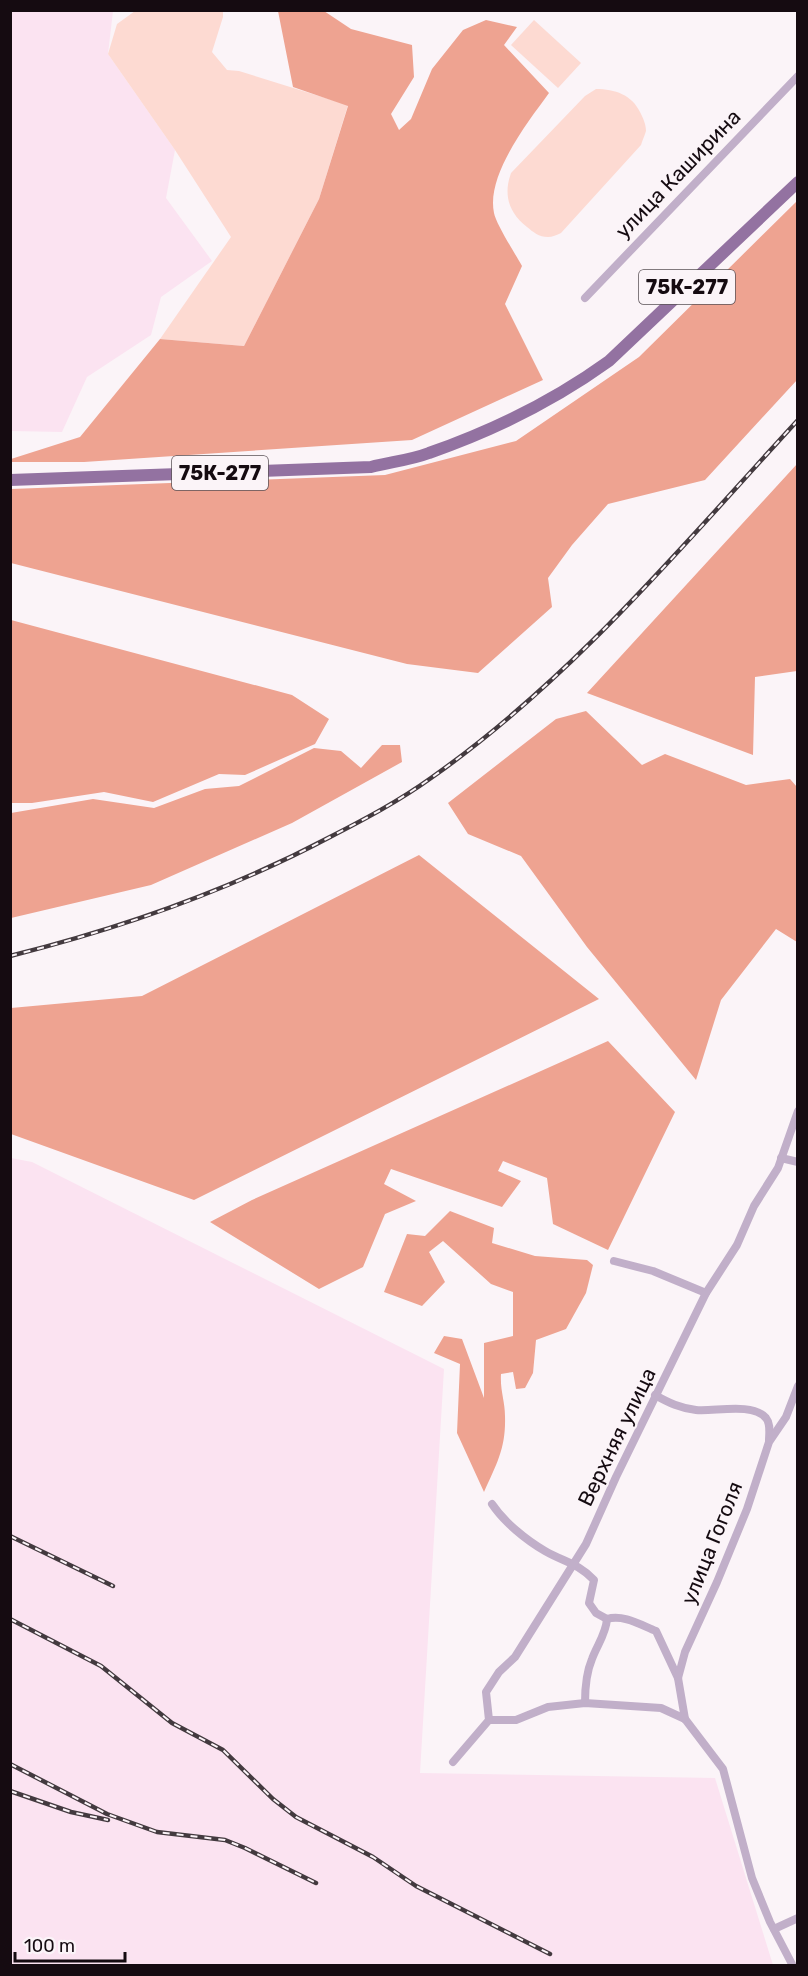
<svg xmlns="http://www.w3.org/2000/svg" width="808" height="1976" font-family="Rubik,sans-serif">
<style>
.built{fill:#fbe3f1}
.green{fill:#fddad2}
.forest{fill:#eea391}
.lines{fill:none;stroke-linecap:round;stroke-linejoin:round}
.street{stroke:#c1afc9;stroke-width:8}
.primary{stroke:#9372a1;stroke-width:12}
.rail-casing{stroke:#433a3f;stroke-width:4.5}
.rail{stroke:#fbf4f8;stroke-width:2;stroke-dasharray:7;stroke-linecap:butt}
.labels{text-anchor:middle;stroke-width:4.5;stroke-linejoin:round;paint-order:stroke}
.shield{fill:#fbf4f8;stroke:#5a5156;stroke-width:1.5}
.shield-label{font-size:20px;font-weight:bold;fill:#150b11}
.street-label{font-size:21px;fill:#150b11;stroke:#fbf4f8}
</style>
<rect width="100%" height="100%" fill="#fbf4f8"/>
<g class="built">
<polygon points="11,11 113,11 108,54 175,150 166,198 212,261 161,297 151,335 87,377 62,432 11,431"/>
<polygon points="11,1158 32,1162 444,1369 420,1773 715,1778 773,1965 11,1965"/>
</g>
<g class="green">
<polygon points="135,11 223,11 223,17 212,52 227,70 239,71 348,105 319,199 244,346 160,339 231,237 175,150 108,54 117,24"/>
<polygon points="534,20 581,63 558,88 511,45"/>
<path d="M596 89C615 89 632 95 640 112 643 118 646 124 646 131 645 135 642 141 641 145L561 233C557 235 552 237 548 237 539 237 533 232 527 227 509 213 503 195 511 173L585 96Z"/>
</g>
<g class="forest">
<path d="M278 11H324L351 29 412 45 414 77 391 114 399 130 411 119 432 69 463 30 486 20 517 27 504 45 549 93C528 122 486 175 494 213 496 224 516 255 522 266L505 304 543 380 412 440 84 462H11V459L80 437 160 339 244 346 319 199 348 106 293 87Z"/>
<polygon points="797,201 797,380 705,480 608,504 572,545 548,578 552,607 478,673 407,664 11,563 11,489 385,475 516,441 639,357"/>
<polygon points="797,464 797,671 755,677 753,755 587,693"/>
<polygon points="11,620 292,695 329,719 315,744 245,775 219,774 153,802 104,792 32,803 11,803"/>
<polygon points="586,711 642,765 665,754 746,785 790,779 797,787 797,942 776,929 721,1000 696,1080 587,947 521,856 468,834 448,803 556,719"/>
<polygon points="382,745 400,745 402,762 292,823 151,885 11,918 11,813 93,799 154,808 205,789 239,786 314,748 341,751 361,768"/>
<polygon points="419,855 599,999 194,1200 11,1134 11,1008 142,996"/>
<polygon points="608,1041 675,1112 608,1250 553,1224 547,1178 503,1161 498,1171 521,1181 502,1207 391,1169 384,1184 416,1201 385,1214 363,1267 319,1289 210,1222 252,1200"/>
<path d="M450 1211 494 1228 492 1243 535 1256 587 1260 593 1265 586 1293 566 1329 536 1340 533 1373 525 1388 516 1389 513 1372 501 1374C500 1391 505 1401 505 1416 506 1448 497 1463 484 1492L457 1433 460 1364 434 1353 444 1336 462 1339 484 1398V1343L513 1336V1292L491 1284 443 1241 429 1252 445 1282 422 1306 384 1292 407 1234 425 1236Z"/>
</g>
<g class="lines">
<g class="street">
<polyline points="585,298 798,76"/>
<polyline points="781,1158 798,1162"/>
<polyline points="614,1261 653,1271 706,1293"/>
<path d="M655 1395C669 1403 680 1408 696 1410 714 1412 752 1402 766 1418 771 1424 769 1433 769 1441"/>
<path d="M492 1504C504 1522 526 1540 545 1551 564 1562 578 1563 594 1580L589 1603 596 1613 607 1619C623 1614 641 1625 656 1631L678 1678"/>
<path d="M585 1703C585 1688 586 1673 592 1659 597 1645 606 1634 607 1619"/>
<polyline points="685,1719 678,1678 685,1652 717,1582 747,1509 769,1442 786,1417 798,1386"/>
<polyline points="489,1720 516,1720 548,1707 585,1703 661,1708 685,1719 723,1769 752,1878 770,1922 793,1966"/>
<polyline points="453,1762 489,1720 486,1692 499,1672 515,1657 586,1544 616,1477 706,1293 737,1245 754,1206 778,1168 798,1111"/>
<polyline points="774,1929 798,1918"/>
</g>
<path class="primary" d="M10 480 371 467C390 462 411 460 429 453 492 431 555 400 609 361L798 182"/>
<defs>
<g id="rail">
<path d="M10 956C122 928 228 891 330 837 365 819 399 801 431 778 572 679 682 546 798 420"/>
<polyline points="10,1536 113,1586"/>
<polyline points="10,1619 101,1666 172,1723 223,1750 273,1799 296,1817 373,1857 416,1886 550,1954"/>
<polyline points="10,1764 107,1814 157,1832 225,1840 245,1848 316,1883"/>
<polyline points="10,1791 71,1812 108,1820"/>
</g>
</defs>
<use href="#rail" class="rail-casing"/>
<use href="#rail" class="rail"/>
</g>
<g class="labels">
<g class="shield">
<rect x="639" y="270" width="96" height="34" rx="4.5"/>
<rect x="172" y="456" width="96" height="34" rx="4.5"/>
</g>
<g class="shield-label">
<text x="687" y="294">75К-277</text>
<text x="220" y="480">75К-277</text>
</g>
<g class="street-label">
<text transform="translate(678 174) rotate(-46)" y="7">улица Каширина</text>
<text transform="translate(617 1437) rotate(-64)" y="7">Верхняя улица</text>
<text transform="translate(712 1543) rotate(-68)" y="7">улица Гоголя</text>
</g>
</g>
<rect width="808" height="1976" fill="none" stroke="#150b11" stroke-width="24"/>
<path d="M15 1952v9h110v-9" fill="none" stroke="#150b11" stroke-width="3"/>
<text x="24" y="1952" font-size="18" fill="#150b11" stroke="#fbf4f8" stroke-width="4.5" paint-order="stroke">100 m</text>
</svg>
